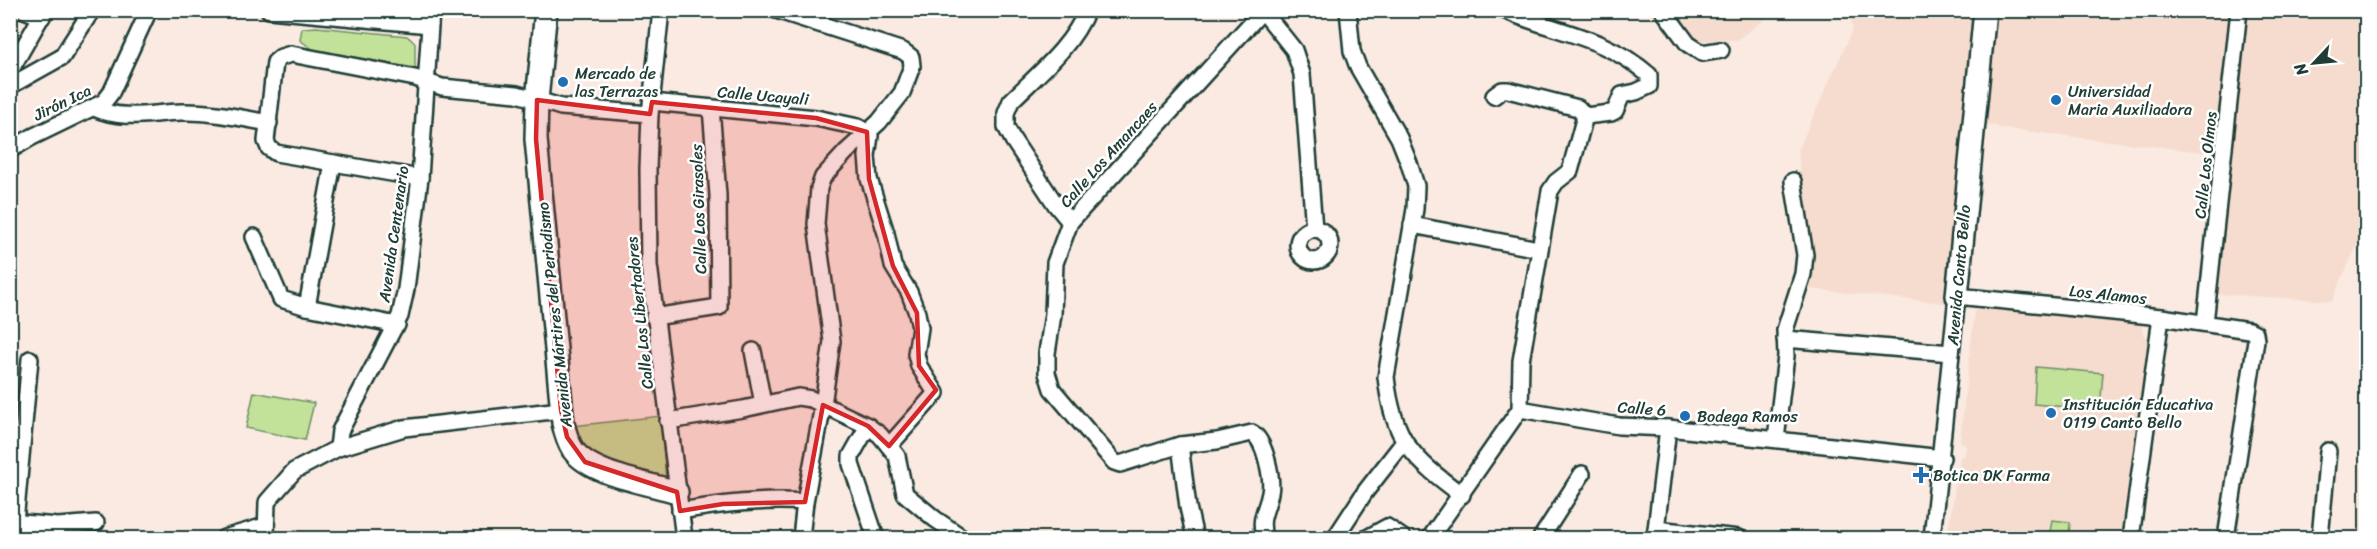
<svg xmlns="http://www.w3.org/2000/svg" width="2377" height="549" font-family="Sriracha,sans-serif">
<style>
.built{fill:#f6dcce}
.green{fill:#c2e199;stroke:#708f66;stroke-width:1.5}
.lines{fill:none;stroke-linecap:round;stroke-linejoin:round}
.street-casing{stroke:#1f3d34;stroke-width:20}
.secondary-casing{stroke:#1f3d34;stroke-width:26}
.street{stroke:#fff;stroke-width:15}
.secondary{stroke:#fff;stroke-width:21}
.marked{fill:#d62828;fill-opacity:0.2;stroke:#d62828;stroke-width:4.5;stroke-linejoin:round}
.poi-dot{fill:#1f6fb2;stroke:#fff;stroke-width:2}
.labels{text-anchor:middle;stroke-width:5;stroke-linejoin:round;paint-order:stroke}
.poi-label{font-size:16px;fill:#1f3d34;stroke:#fff;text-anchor:start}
.street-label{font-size:16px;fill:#1f3d34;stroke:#fff}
</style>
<rect width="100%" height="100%" fill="#faeae2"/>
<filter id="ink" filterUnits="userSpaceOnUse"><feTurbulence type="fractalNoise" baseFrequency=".0167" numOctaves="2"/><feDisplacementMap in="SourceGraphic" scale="12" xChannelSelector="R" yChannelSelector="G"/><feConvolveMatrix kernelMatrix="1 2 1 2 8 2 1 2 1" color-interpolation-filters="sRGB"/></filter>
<g filter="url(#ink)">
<g class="built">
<polygon points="1673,11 1776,11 1737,40 1698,41"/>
<polygon points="1849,11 2366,11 2366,225 2332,301 2217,294 2230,155 1998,128 1997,126 1982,124 1962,305 1810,289 1814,251 1801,187 1798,150 1853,29"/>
<polygon points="1975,308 2141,325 2145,336 2150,337 2120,538 1947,538 1960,457 1965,455 1966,446 1960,441"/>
</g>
<g class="green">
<polygon points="317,27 407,36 415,43 415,68 315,51 300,40 302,28"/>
<polygon points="2036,367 2103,373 2100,410 2034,404"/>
<polygon points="254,392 314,403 305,440 246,428"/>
<polygon points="661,416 666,481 592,458 578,444 573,426"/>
<polygon points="2052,520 2070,522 2069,535 2050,532"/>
</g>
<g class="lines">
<defs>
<g id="street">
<polyline points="24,10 42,17"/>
<polyline points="269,10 430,25"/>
<polyline points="661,10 650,114 648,169 649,265 684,538"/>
<polyline points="776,10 903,51 911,57 912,66 902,93 879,122 846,152 823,177 819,188 816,224 832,341 823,405 805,502 801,538"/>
<path d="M1263 10 1070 222 1055 263 1053 314 1047 353V373L1052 389 1114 462 1120 464 1180 445 1217 441 1252 433C1265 440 1273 479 1270 493 1266 513 1259 516 1264 538"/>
<path d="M1348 10 1352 51 1358 67 1399 138 1409 163 1416 186 1415 209 1386 377C1393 440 1412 458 1462 495"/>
<path d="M1504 10C1556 33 1603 35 1649 75V86L1636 92 1622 95 1615 111 1611 113 1585 116"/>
<polyline points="1663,10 1688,44 1702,53 1721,50"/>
<polyline points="1263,11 1294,50 1302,74 1314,229"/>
<polyline points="10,71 45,10"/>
<polyline points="10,86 62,57 92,10"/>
<polyline points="652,102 816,118 858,127 867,132"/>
<path d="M94 108C123 121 150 113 181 112 211 111 240 118 269 123"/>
<polyline points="867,132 870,136 867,156 869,179 886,233 893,266 909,292 917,313 920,328 916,354 919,366 936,393 889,446"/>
<polyline points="10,150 32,137 104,102 111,93 149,10"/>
<polyline points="420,178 276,153 269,148 266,141 275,62 281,57 291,54 415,78 442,87 517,94 561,107 650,114"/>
<path d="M1070 222 1056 205 1013 140 1006 127V113L1011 101C1038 74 1072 47 1087 10"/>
<polyline points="1412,225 1539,249"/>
<circle cx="1314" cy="245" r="16"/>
<polyline points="254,237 281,299 307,307 397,325"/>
<polyline points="307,307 333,163"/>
<polyline points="654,317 719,307 718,195 711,108"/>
<polyline points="2205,323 2239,10"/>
<polyline points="1785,339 1951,353"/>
<polyline points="753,351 763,404"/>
<polyline points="1520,409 1619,426 1668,428 1942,458"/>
<polyline points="668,421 743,409 798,397 811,399 868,426 880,435 897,456 905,494 935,519 963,538"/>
<polyline points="868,426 851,456 851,464 876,538"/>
<polyline points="1776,439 1786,356 1785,330 1803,274 1805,255 1793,181"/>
<polyline points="1180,445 1188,507 1195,538"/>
<polyline points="338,448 340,431 400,316 406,289 420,178 431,10"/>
<path d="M680 511C722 504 762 499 805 502"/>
<polyline points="10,522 58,526 96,523"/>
<polyline points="15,522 30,359"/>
<polyline points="1656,529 1739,538"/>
<polyline points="224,538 265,526"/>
<polyline points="266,538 267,502 294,471 338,448 404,428 561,410"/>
<polyline points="1335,538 1365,492 1404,442"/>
<polyline points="1367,538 1387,527 1403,538"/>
<polyline points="1430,538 1520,409 1521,361 1550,191 1556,182 1570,171 1585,116 1578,108 1508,90 1502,90 1494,96"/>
<polyline points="1541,538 1582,474"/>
<polyline points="1655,538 1668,428"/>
<polyline points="1932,538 1957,296 2161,317 2249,330 2255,333 2256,340 2226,538"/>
<polyline points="2131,538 2161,317"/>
<polyline points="2320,538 2328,451"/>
</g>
<g id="secondary">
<path d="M546 10 537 100 536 139 563 423C565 432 568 442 573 450 591 475 648 483 677 492"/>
<polyline points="1957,296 1985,10"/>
</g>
</defs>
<use href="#street" class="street-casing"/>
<use href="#secondary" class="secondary-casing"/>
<use href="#street" class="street"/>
<use href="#secondary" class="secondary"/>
</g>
</g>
<path class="marked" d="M537 100 650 114 652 102 816 118 867 132 869 179 893 266 917 313 919 366 936 390 889 446 868 426 823 405 805 502 723 504 680 511 677 492 585 462 567 437 561 410 536 139Z"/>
<g class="poi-dot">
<circle cx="563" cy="82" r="6"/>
<circle cx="2056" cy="100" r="6"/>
<circle cx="2051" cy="413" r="6"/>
<circle cx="1685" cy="416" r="6"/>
<path d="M1918 466h6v6h6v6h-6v6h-6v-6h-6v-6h6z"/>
</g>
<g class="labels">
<g class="poi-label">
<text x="575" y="79">Mercado de<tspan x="575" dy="18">las Terrazas</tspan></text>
<text x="2068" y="97">Universidad<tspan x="2068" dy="18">Maria Auxiliadora</tspan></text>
<text x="2063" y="410">Institución Educativa<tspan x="2063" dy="18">0119 Canto Bello</tspan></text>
<text x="1697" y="422">Bodega Ramos</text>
<text x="1933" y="481">Botica DK Farma</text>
</g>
<g class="street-label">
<text transform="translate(763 95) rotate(5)" y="6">Calle Ucayali</text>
<text transform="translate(62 102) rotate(-26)" y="6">Jirón Ica</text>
<text transform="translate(1108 154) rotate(-48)" y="6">Calle Los Amancaes</text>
<text transform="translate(2205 165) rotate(-84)" y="6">Calle Los Olmos</text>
<text transform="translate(698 209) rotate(-92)" y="6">Calle Los Girasoles</text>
<text transform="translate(393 234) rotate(-82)" y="6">Avenida Centenario</text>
<text transform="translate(1958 275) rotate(-85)" y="6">Avenida Canto Bello</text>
<text transform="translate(2108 294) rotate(6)" y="6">Los Alamos</text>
<text transform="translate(639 313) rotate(-96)" y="6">Calle Los Libertadores</text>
<text transform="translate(554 315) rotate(-96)" y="6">Avenida Mártires del Periodismo</text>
<text transform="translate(1642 408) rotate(4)" y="6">Calle 6</text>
</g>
</g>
<rect width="2377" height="549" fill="none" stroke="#fff" stroke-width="36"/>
<rect x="18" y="18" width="2341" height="513" fill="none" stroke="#1f3d34" stroke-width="2" filter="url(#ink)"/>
<g transform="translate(2314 63) rotate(244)" stroke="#ffffff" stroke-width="4.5" paint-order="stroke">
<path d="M0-4.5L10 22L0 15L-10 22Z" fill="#1f3d34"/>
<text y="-9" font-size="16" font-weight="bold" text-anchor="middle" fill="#1f3d34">N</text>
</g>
</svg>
